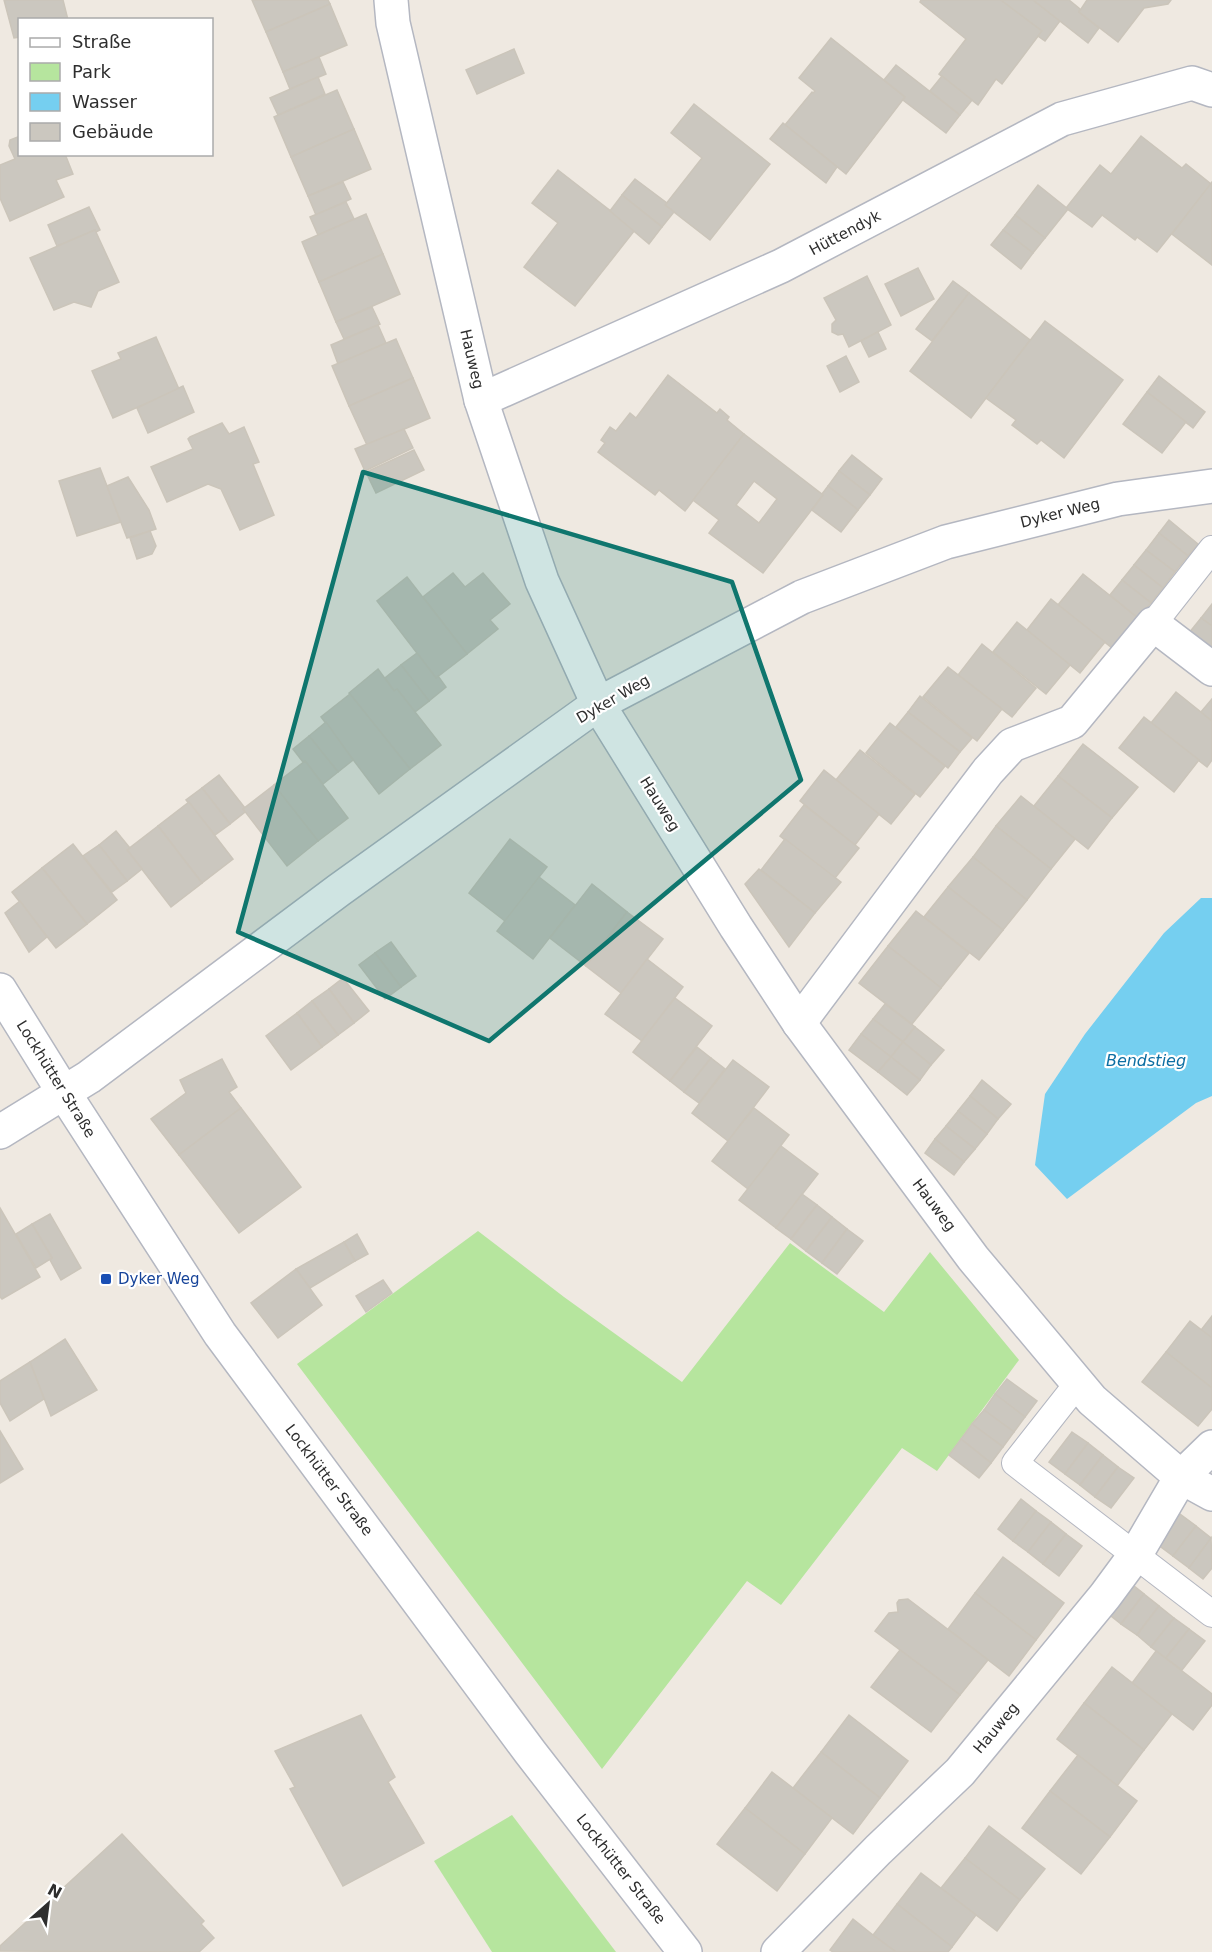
<svg xmlns="http://www.w3.org/2000/svg" width="1212" height="1952" font-family="'DejaVu Sans',sans-serif">
<style>
.green{fill:#b6e59e}
.water{fill:#75cff0}
.building{fill:#cbc7bf;stroke:#cbc5ba;stroke-width:1.5;fill-rule:evenodd}
.lines{fill:none;stroke-linecap:round;stroke-linejoin:round}
.service-casing{stroke:#b4b7c1;stroke-width:28}
.pedestrian-casing{stroke:#b4b7c1;stroke-width:36}
.minor-casing{stroke:#b4b7c1;stroke-width:36}
.tertiary-casing{stroke:#b4b7c1;stroke-width:36}
.service{stroke:#fff;stroke-width:26}
.pedestrian{stroke:#fff;stroke-width:33}
.minor{stroke:#fff;stroke-width:33}
.tertiary{stroke:#fff;stroke-width:33}
.marked{fill:#0f766e;fill-opacity:0.2;stroke:#0f766e;stroke-width:4.5;stroke-linejoin:round}
.transit-dot{fill:#1a4fb4;stroke:#fff;stroke-width:2}
.labels{text-anchor:middle;stroke-width:4.5;stroke-linejoin:round;paint-order:stroke}
.street-label{font-size:15px;fill:#2e2e2e;stroke:#fff}
.transit-label{font-size:15px;fill:#164399;stroke:#fff;text-anchor:start}
.water-label{font-size:16px;font-style:italic;fill:#0d6fa3;stroke:#fff}
</style>
<rect width="100%" height="100%" fill="#efe9e1"/>
<g class="green">
<polygon points="478,1231 564,1297 682,1382 790,1243 884,1312 930,1252 1019,1360 937,1471 902,1448 781,1605 747,1581 602,1769 297,1364"/>
<polygon points="512,1815 616,1952 492,1952 434,1861"/>
</g>
<polygon class="water" points="1201,898 1212,898 1212,1096 1196,1103 1067,1199 1035,1165 1045,1094 1085,1034 1164,933"/>
<g class="building">
<polygon points="4,0 63,0 68,20 20,20 20,37 14,38"/>
<polygon points="252,0 328,0 330,4 266,32"/>
<polygon points="921,0 1001,0 1042,31 1002,84 996,79 978,105 939,74 966,39 920,2"/>
<polygon points="1001,0 1033,0 1060,21 1045,41 1038,36 1042,31"/>
<polygon points="1033,0 1069,0 1080,9 1079,12 1099,28 1088,43"/>
<polygon points="1087,0 1171,0 1168,4 1144,8 1118,42 1079,12"/>
<polygon points="330,4 347,45 283,72 266,32"/>
<polygon points="831,38 905,97 846,174 785,125 812,92 813,93 815,91 799,78"/>
<polygon points="514,49 524,73 477,94 466,70"/>
<polygon points="319,57 326,74 290,89 283,72"/>
<polygon points="896,65 960,115 946,133 903,100 905,97 884,80"/>
<polygon points="942,76 972,100 960,115 930,91"/>
<polygon points="318,77 325,94 278,115 270,98"/>
<polygon points="337,90 354,129 291,157 274,117"/>
<polygon points="694,104 770,164 710,240 665,205 702,158 671,133"/>
<polygon points="783,123 837,167 826,183 770,139"/>
<polygon points="354,129 371,169 308,196 291,157"/>
<polygon points="20,136 20,154 65,154 73,174 56,180 64,197 10,221 0,198 0,165 15,159 9,146 10,140"/>
<polygon points="1141,136 1182,168 1186,164 1211,184 1157,252 1137,237 1135,240 1102,215 1092,227 1066,208 1100,165 1111,174"/>
<polygon points="558,170 635,230 575,306 524,267 558,223 532,203"/>
<polygon points="635,179 667,203 665,205 674,212 662,227 622,195"/>
<polygon points="343,182 351,199 316,215 308,196"/>
<polygon points="1212,182 1212,265 1172,234"/>
<polygon points="1038,185 1068,209 1045,238 1015,215"/>
<polygon points="622,195 662,227 649,244 610,211"/>
<polygon points="346,202 354,219 318,235 310,217"/>
<polygon points="89,207 100,230 96,232 95,230 57,246 48,225"/>
<polygon points="366,214 383,254 319,282 302,242"/>
<polygon points="1015,215 1045,238 1033,253 1003,230"/>
<polygon points="95,230 119,282 98,291 91,307 74,302 54,310 30,258"/>
<polygon points="1003,230 1033,253 1021,269 991,245"/>
<polygon points="383,254 400,294 336,322 319,282"/>
<polygon points="918,268 934,299 901,316 885,284"/>
<polygon points="867,276 891,325 849,347 843,334 838,335 832,332 832,324 836,320 824,298"/>
<polygon points="953,281 969,293 932,341 916,329"/>
<polygon points="969,293 1030,340 971,418 910,371"/>
<polygon points="372,307 380,324 344,339 336,322"/>
<polygon points="1045,321 1123,380 1064,458 1041,440 1037,444 1012,425 1016,420 986,398"/>
<polygon points="378,325 386,343 338,364 331,345"/>
<polygon points="878,332 886,349 869,357 861,341"/>
<polygon points="156,337 179,389 113,418 92,371 121,359 118,353"/>
<polygon points="396,339 413,378 349,406 332,366"/>
<polygon points="846,356 859,382 840,392 827,366"/>
<polygon points="668,375 717,413 720,409 729,417 727,420 744,434 685,511 659,490 655,495 598,452 605,443 601,440 610,427 616,431 630,413 636,418"/>
<polygon points="1159,376 1205,412 1193,428 1147,392"/>
<polygon points="413,378 430,418 367,445 349,406"/>
<polygon points="183,386 194,412 148,433 137,408"/>
<polygon points="1147,392 1186,422 1162,453 1123,424"/>
<polygon points="222,423 229,434 244,427 259,462 253,464 274,515 240,530 221,489 208,484 167,502 151,467 193,449 188,439 190,437"/>
<polygon points="404,429 413,448 365,471 355,449"/>
<path d="M744 434 823 495 763 573 709 533 719 520 693 500ZM754 481 777 499 759 523 736 505Z"/>
<polygon points="414,450 424,470 376,493 366,472"/>
<polygon points="852,455 882,479 870,495 839,471"/>
<polygon points="100,468 121,522 77,536 59,481"/>
<polygon points="839,471 870,495 858,510 828,486"/>
<polygon points="128,477 149,510 156,529 127,538 107,486"/>
<polygon points="828,486 858,510 841,532 812,510 823,495 822,494"/>
<polygon points="1169,520 1198,544 1188,556 1159,533"/>
<polygon points="150,531 156,546 152,554 137,559 130,538"/>
<polygon points="1159,533 1188,556 1175,572 1146,550"/>
<polygon points="1146,550 1175,572 1163,588 1134,565"/>
<polygon points="1134,565 1163,588 1151,603 1122,580"/>
<polygon points="453,573 465,587 483,573 510,604 490,620 498,629 467,654 423,597"/>
<polygon points="1083,574 1137,617 1112,648 1058,605"/>
<polygon points="407,577 467,654 436,678 377,601"/>
<polygon points="1122,580 1151,603 1138,618 1110,595"/>
<polygon points="1051,599 1105,642 1080,673 1027,630"/>
<polygon points="1212,604 1212,626 1201,618"/>
<polygon points="1201,618 1212,626 1212,651 1189,633"/>
<polygon points="1017,622 1070,665 1046,694 993,652"/>
<polygon points="982,644 1036,688 1012,717 958,675"/>
<polygon points="417,653 436,678 438,676 446,687 429,701 401,665"/>
<polygon points="401,665 429,701 415,712 397,689 394,691 385,678"/>
<polygon points="948,667 1002,709 977,741 923,697"/>
<polygon points="378,669 394,691 397,689 441,745 410,769 349,693"/>
<polygon points="1176,692 1212,721 1212,760 1207,767 1151,723"/>
<polygon points="350,694 410,769 379,794 321,717"/>
<polygon points="920,696 972,738 960,752 908,712"/>
<polygon points="1212,699 1212,721 1201,712"/>
<polygon points="908,712 960,752 948,768 896,727"/>
<polygon points="1144,717 1199,760 1174,792 1119,748"/>
<polygon points="326,722 353,760 338,772 309,736"/>
<polygon points="890,723 945,766 920,797 866,753"/>
<polygon points="309,736 338,772 323,784 305,761 303,762 293,749"/>
<polygon points="1083,744 1138,787 1112,818 1058,776"/>
<polygon points="860,750 915,794 891,824 836,780"/>
<polygon points="305,761 348,818 318,841 274,785"/>
<polygon points="824,770 879,814 855,845 800,801"/>
<polygon points="219,775 245,808 243,809 245,812 230,824 202,788"/>
<polygon points="1058,776 1112,818 1088,849 1034,806"/>
<polygon points="274,785 318,841 287,866 243,809"/>
<polygon points="202,788 230,824 215,835 186,800"/>
<polygon points="1021,796 1075,839 1051,869 996,826"/>
<polygon points="189,802 233,859 202,883 158,826"/>
<polygon points="804,805 859,848 835,878 780,836"/>
<polygon points="158,826 202,883 171,907 127,850"/>
<polygon points="996,826 1051,869 1027,900 973,857"/>
<polygon points="116,831 130,848 127,850 142,869 127,881 99,845"/>
<polygon points="510,839 547,867 505,921 469,893"/>
<polygon points="785,839 841,882 815,913 761,870"/>
<polygon points="73,844 117,900 87,924 42,868"/>
<polygon points="99,845 127,881 112,892 83,856"/>
<polygon points="973,857 1027,900 1003,930 948,887"/>
<polygon points="42,868 87,924 56,948 12,892"/>
<polygon points="759,869 815,913 789,947 745,884"/>
<polygon points="539,877 575,905 533,959 497,931"/>
<polygon points="592,884 627,912 586,966 550,938"/>
<polygon points="948,887 1003,930 979,960 924,917"/>
<polygon points="20,901 47,937 29,952 5,913"/>
<polygon points="916,911 969,953 941,988 888,946"/>
<polygon points="627,912 663,939 621,993 586,966"/>
<polygon points="391,942 416,976 401,987 375,953"/>
<polygon points="888,946 941,988 912,1024 859,983"/>
<polygon points="375,953 401,987 385,999 359,965"/>
<polygon points="647,959 683,987 642,1041 605,1014"/>
<polygon points="343,978 369,1011 354,1023 329,989"/>
<polygon points="329,989 354,1023 338,1035 312,1001"/>
<polygon points="675,998 712,1026 670,1081 633,1052"/>
<polygon points="312,1001 338,1035 322,1047 297,1013"/>
<polygon points="885,1004 915,1027 903,1042 873,1019"/>
<polygon points="297,1013 322,1047 291,1070 266,1036"/>
<polygon points="873,1019 903,1042 891,1057 861,1034"/>
<polygon points="915,1027 944,1050 931,1065 903,1042"/>
<polygon points="861,1034 891,1057 878,1072 849,1050"/>
<polygon points="903,1042 931,1065 920,1080 891,1057"/>
<polygon points="697,1047 711,1058 684,1092 670,1081"/>
<polygon points="891,1057 920,1080 907,1095 878,1072"/>
<polygon points="711,1058 725,1069 699,1103 684,1092"/>
<polygon points="222,1059 237,1087 229,1092 241,1108 179,1155 151,1119 186,1093 180,1080"/>
<polygon points="733,1060 769,1087 728,1141 692,1113"/>
<polygon points="982,1080 1011,1104 998,1119 970,1096"/>
<polygon points="970,1096 998,1119 987,1134 958,1111"/>
<polygon points="241,1108 301,1187 239,1233 179,1155"/>
<polygon points="754,1108 789,1135 748,1189 712,1161"/>
<polygon points="958,1111 987,1134 975,1149 946,1126"/>
<polygon points="946,1126 975,1149 964,1162 935,1139"/>
<polygon points="935,1139 964,1162 954,1175 925,1153"/>
<polygon points="781,1146 818,1174 776,1228 739,1200"/>
<polygon points="802,1194 817,1205 791,1239 776,1228"/>
<polygon points="817,1205 832,1217 806,1251 791,1239"/>
<polygon points="0,1208 40,1277 2,1299 0,1297"/>
<polygon points="50,1214 81,1268 61,1280 50,1260 52,1258 32,1224"/>
<polygon points="832,1217 847,1229 822,1263 806,1251"/>
<polygon points="32,1224 52,1258 36,1268 16,1234"/>
<polygon points="847,1229 863,1241 837,1274 822,1263"/>
<polygon points="357,1234 368,1254 355,1261 344,1242"/>
<polygon points="344,1242 355,1261 310,1288 296,1269"/>
<polygon points="296,1269 322,1305 278,1338 251,1303"/>
<polygon points="383,1280 392,1293 366,1312 356,1296"/>
<polygon points="1212,1316 1212,1338 1201,1330"/>
<polygon points="1190,1321 1212,1338 1212,1388 1166,1352"/>
<polygon points="65,1339 97,1390 51,1416 30,1362"/>
<polygon points="1166,1352 1212,1388 1212,1409 1198,1426 1142,1382"/>
<polygon points="30,1362 44,1399 10,1421 0,1403 0,1381"/>
<polygon points="1007,1379 1037,1401 1025,1417 995,1394"/>
<polygon points="995,1394 1025,1417 1014,1432 984,1410"/>
<polygon points="984,1410 1014,1432 1003,1447 972,1424"/>
<polygon points="972,1424 1003,1447 991,1463 961,1439"/>
<polygon points="0,1431 23,1469 0,1483"/>
<polygon points="1072,1432 1088,1443 1065,1474 1049,1462"/>
<polygon points="961,1439 991,1463 979,1478 949,1455"/>
<polygon points="1088,1443 1103,1455 1080,1485 1065,1474"/>
<polygon points="1103,1455 1118,1467 1095,1497 1080,1485"/>
<polygon points="1118,1467 1134,1478 1111,1508 1095,1497"/>
<polygon points="1021,1499 1036,1511 1013,1541 998,1529"/>
<polygon points="1036,1511 1051,1522 1028,1552 1013,1541"/>
<polygon points="1180,1514 1196,1526 1173,1556 1157,1544"/>
<polygon points="1051,1522 1066,1534 1043,1564 1028,1552"/>
<polygon points="1196,1526 1211,1538 1189,1568 1173,1556"/>
<polygon points="1066,1534 1082,1546 1059,1576 1043,1564"/>
<polygon points="1211,1538 1212,1568 1203,1579 1189,1568"/>
<polygon points="1003,1557 1064,1603 1036,1640 975,1593"/>
<polygon points="1129,1582 1144,1594 1121,1624 1106,1612"/>
<polygon points="975,1593 1036,1640 1009,1676 948,1629"/>
<polygon points="1144,1594 1159,1606 1137,1635 1121,1624"/>
<polygon points="908,1599 988,1660 960,1695 875,1631 889,1613 898,1612 897,1603 899,1600"/>
<polygon points="1159,1606 1174,1618 1151,1647 1137,1635"/>
<polygon points="1174,1618 1189,1629 1166,1658 1151,1647"/>
<polygon points="1189,1629 1205,1641 1182,1670 1166,1658"/>
<polygon points="900,1650 960,1695 931,1732 871,1687"/>
<polygon points="1156,1651 1212,1694 1212,1705 1193,1730 1132,1683"/>
<polygon points="1112,1667 1172,1714 1144,1750 1084,1703"/>
<polygon points="1084,1703 1144,1750 1117,1786 1057,1739"/>
<polygon points="361,1715 395,1777 388,1782 424,1843 343,1886 290,1789 295,1787 275,1751"/>
<polygon points="849,1715 908,1761 880,1798 821,1752"/>
<polygon points="821,1752 880,1798 853,1834 793,1788"/>
<polygon points="1078,1755 1137,1801 1110,1837 1050,1791"/>
<polygon points="772,1772 832,1818 805,1854 745,1808"/>
<polygon points="1050,1791 1110,1837 1081,1874 1022,1828"/>
<polygon points="745,1808 805,1854 777,1891 717,1844"/>
<polygon points="989,1826 1045,1869 1020,1900 965,1858"/>
<polygon points="122,1834 204,1921 201,1924 214,1938 199,1952 0,1951 0,1946"/>
<polygon points="965,1858 1020,1900 997,1931 941,1888"/>
<polygon points="921,1873 976,1915 952,1947 897,1904"/>
<polygon points="897,1904 952,1947 948,1952 896,1952 873,1935"/>
<polygon points="853,1919 873,1935 896,1952 833,1952 830,1950"/>
</g>
<g class="lines">
<defs>
<g id="service">
<polyline points="1153,624 1212,549"/>
<polyline points="1078,1383 1015,1463 1212,1614"/>
</g>
<g id="pedestrian">
<polyline points="799,1023 935,841 988,771 1012,745 1072,722 1153,624 1212,669"/>
<polyline points="778,1952 878,1850 960,1772 1105,1596 1136,1554 1181,1477 1212,1447"/>
</g>
<g id="minor">
<polyline points="391,0 393,23 481,400 542,581 598,704 736,927 799,1023 973,1258 1092,1400 1181,1477 1212,1494"/>
<polyline points="481,400 781,266 1062,119 1192,83 1212,90"/>
<polyline points="0,1132 89,1077 339,890 598,704 802,597 946,542 1118,499 1212,486"/>
</g>
<polyline id="tertiary" points="0,990 64,1093 220,1334 530,1752 685,1952"/>
</defs>
<use href="#service" class="service-casing"/>
<use href="#pedestrian" class="pedestrian-casing"/>
<use href="#minor" class="minor-casing"/>
<use href="#tertiary" class="tertiary-casing"/>
<use href="#service" class="service"/>
<use href="#pedestrian" class="pedestrian"/>
<use href="#minor" class="minor"/>
<use href="#tertiary" class="tertiary"/>
</g>
<path class="marked" d="M363 472 732 582 801 780 489 1041 238 932Z"/>
<rect class="transit-dot" x="100" y="1273" width="12" height="12" rx="3"/>
<g class="labels">
<g class="street-label">
<text transform="translate(845 233) rotate(-28)" y="5">Hüttendyk</text>
<text transform="translate(472 359) rotate(77)" y="5">Hauweg</text>
<text transform="translate(1060 513) rotate(-14)" y="5">Dyker Weg</text>
<text transform="translate(613 699) rotate(-30)" y="5">Dyker Weg</text>
<text transform="translate(660 804) rotate(58)" y="5">Hauweg</text>
<text transform="translate(56 1079) rotate(58)" y="5">Lockhütter Straße</text>
<text transform="translate(934 1205) rotate(53)" y="5">Hauweg</text>
<text transform="translate(329 1480) rotate(53)" y="5">Lockhütter Straße</text>
<text transform="translate(996 1728) rotate(-50)" y="5">Hauweg</text>
<text transform="translate(621 1869) rotate(52)" y="5">Lockhütter Straße</text>
</g>
<g class="transit-label">
<text x="118" y="1284">Dyker Weg</text>
</g>
<g class="water-label">
<text x="1146" y="1066">Bendstieg</text>
</g>
</g>
<rect x="18" y="18" width="195" height="138" fill="#ffffff" stroke="#ababab" stroke-width="1.5"/>
<rect x="30" y="38" width="30" height="9" fill="#ffffff" stroke="#ababab" stroke-width="1.5"/>
<text x="72" y="48" font-size="18" fill="#2e2e2e">Straße</text>
<rect x="30" y="63" width="30" height="18" fill="#b6e59e" stroke="#ababab" stroke-width="1.5"/>
<text x="72" y="78" font-size="18" fill="#2e2e2e">Park</text>
<rect x="30" y="93" width="30" height="18" fill="#75cff0" stroke="#ababab" stroke-width="1.5"/>
<text x="72" y="108" font-size="18" fill="#2e2e2e">Wasser</text>
<rect x="30" y="123" width="30" height="18" fill="#cbc7bf" stroke="#ababab" stroke-width="1.5"/>
<text x="72" y="138" font-size="18" fill="#2e2e2e">Gebäude</text>
<g transform="translate(48 1904) rotate(28)" stroke="#ffffff" stroke-width="4.5" paint-order="stroke">
<path d="M0-4.5L10 22L0 15L-10 22Z" fill="#2e2e2e"/>
<text y="-9" font-size="16" font-weight="bold" text-anchor="middle" fill="#2e2e2e">N</text>
</g>
</svg>
